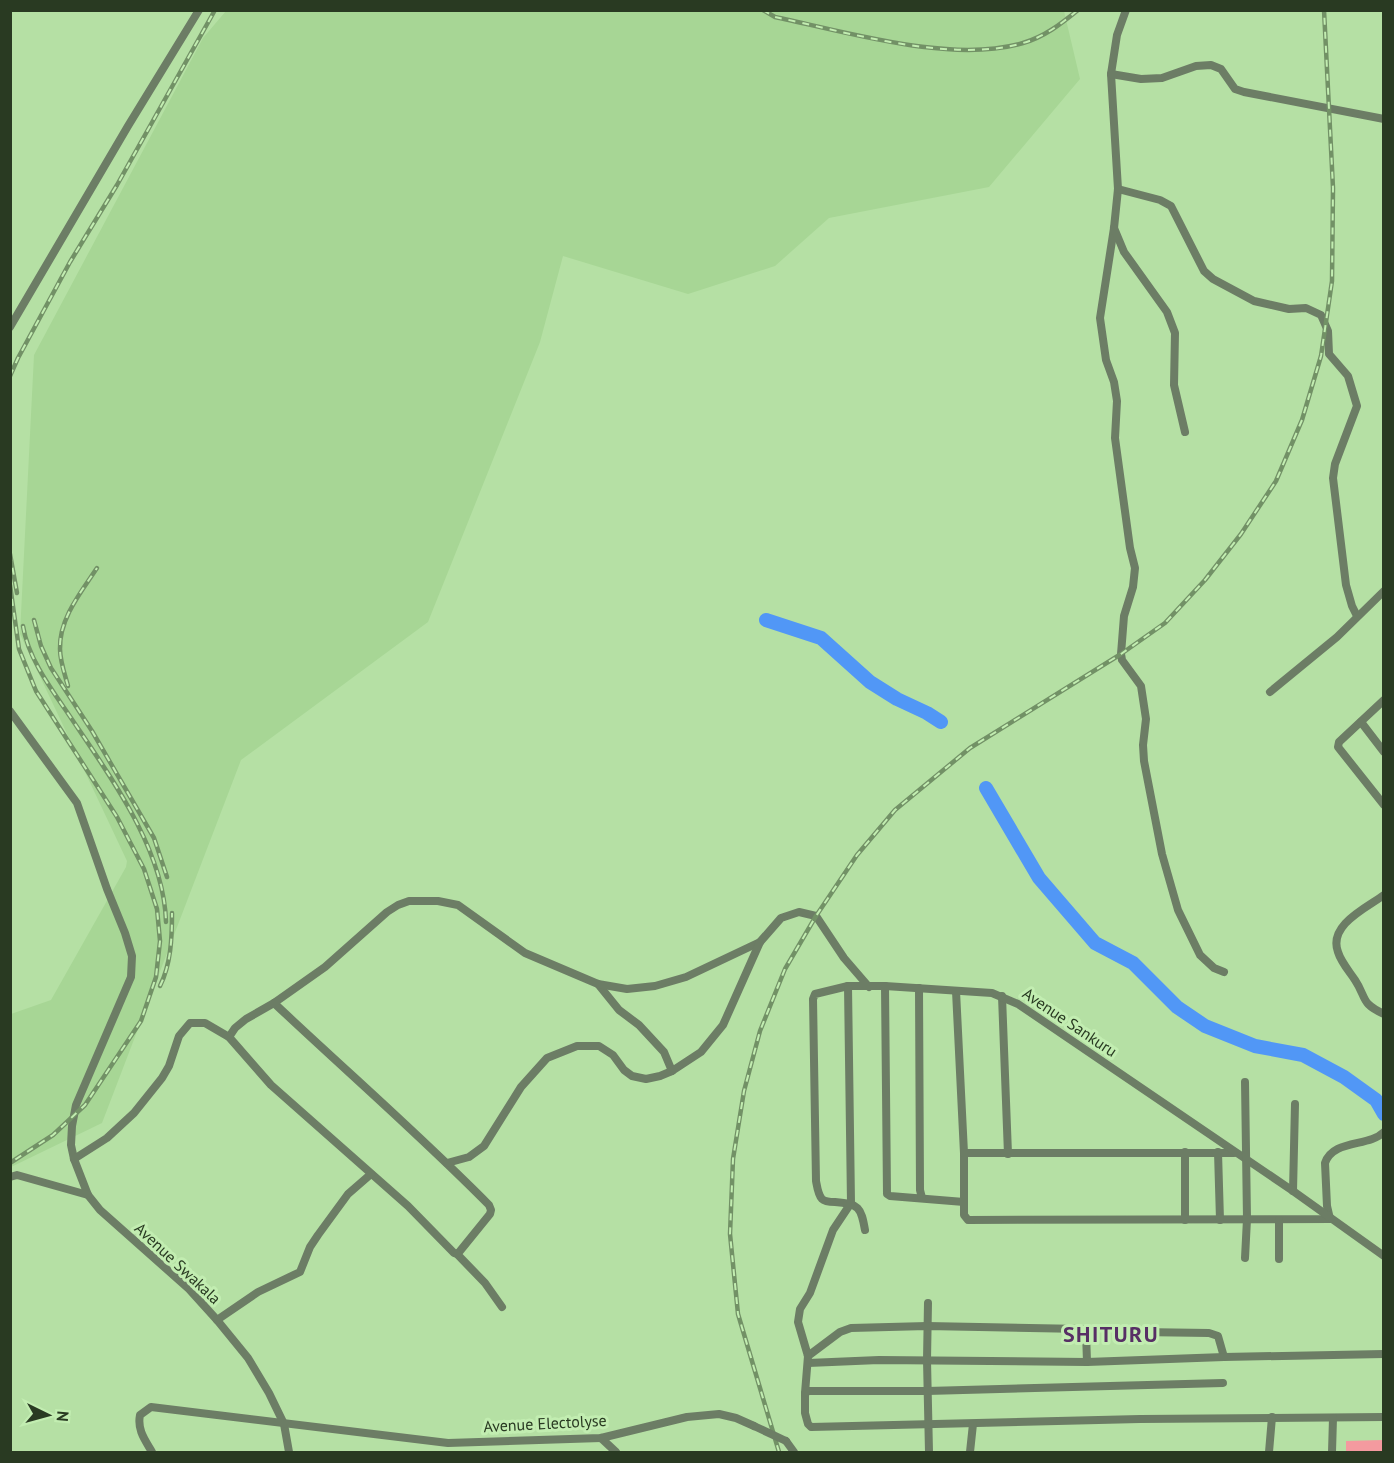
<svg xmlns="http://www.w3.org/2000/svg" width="1394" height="1463" font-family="'PT Sans',sans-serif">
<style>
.built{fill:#a7d695}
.green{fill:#f49a9f}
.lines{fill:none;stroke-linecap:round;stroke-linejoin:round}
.river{stroke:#5197f6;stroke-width:14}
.minor{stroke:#6c7d65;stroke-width:8}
.rail-casing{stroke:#729166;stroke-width:4.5}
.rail{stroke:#c2edb1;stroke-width:2;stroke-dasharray:7;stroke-linecap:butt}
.minor-bridge{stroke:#6c7d65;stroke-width:8}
.labels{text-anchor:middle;stroke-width:6;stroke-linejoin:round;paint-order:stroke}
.street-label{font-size:16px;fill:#293a22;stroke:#c2edb1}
.district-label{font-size:22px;font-weight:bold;letter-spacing:1.5px;fill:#572f65;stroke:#c2edb1}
</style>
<rect width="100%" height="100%" fill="#b5e0a4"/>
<polygon class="built" points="226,11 1064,11 1080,79 989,187 829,218 775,266 688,294 563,256 540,342 428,622 241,760 102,1123 11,1167 11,1014 51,1000 126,867 127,861 20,634 34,355 203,38"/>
<polygon class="green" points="1383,1440 1383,1452 1346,1452 1346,1441"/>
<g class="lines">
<g class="river">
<polyline points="766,620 821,638 870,682 897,699 927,713 941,722"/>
<polyline points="986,788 1039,878 1095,943 1133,963 1177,1007 1205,1026 1255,1046 1303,1055 1344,1077 1376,1100 1384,1114"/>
</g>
<g class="minor">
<polyline points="1126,10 1117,35 1111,74 1118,189 1114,228 1100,318 1106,360 1114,382 1117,401 1115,438 1130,548 1135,568 1133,587 1124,616 1121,654 1122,660 1141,686 1146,719 1143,745 1144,761 1162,854 1178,910 1200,955 1214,968 1224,972"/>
<polyline points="1111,74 1141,79 1162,78 1196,66 1211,65 1221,69 1235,89 1244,92 1384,119"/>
<polyline points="1118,189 1160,200 1171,206 1204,271 1213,279 1254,301 1289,309 1306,308 1321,315 1328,331 1329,354 1348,376 1357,406 1335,464 1333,478 1346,585 1352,606 1357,616"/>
<polyline points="1114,228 1124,252 1167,312 1175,333 1174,385 1185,432"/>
<polyline points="10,327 128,126 199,10"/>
<polyline points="1270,692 1337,637 1384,591"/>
<polyline points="1384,700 1339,742 1338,747 1384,805"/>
<polyline points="10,711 77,803 107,889 125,933 132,956 131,977 76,1105 72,1126 71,1145 74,1159 88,1195 100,1210 189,1289 217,1320 248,1358 269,1393 284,1424 289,1452"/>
<polyline points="1361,722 1384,752"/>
<path d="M1384 895C1366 908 1328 925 1338 952 1341 962 1349 971 1355 980 1367 998 1360 1003 1384 1014"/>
<polyline points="598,984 619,1010 639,1025 664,1052 672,1071"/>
<polyline points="885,986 887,1194 890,1196 964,1202"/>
<polyline points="919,988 920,1190 922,1198"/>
<path d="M956 991 964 1153V1215L968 1220 1330 1219 1327 1206 1325 1163C1333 1139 1369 1147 1384 1132"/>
<polyline points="1002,996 1008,1154"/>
<path d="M274 1003C345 1070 420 1135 489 1205L491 1210 490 1214 460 1251 457 1254"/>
<polyline points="229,1037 235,1028 246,1019 274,1003 325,967 387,912 398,905 409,901 438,901 458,905 525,953 598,984 627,989 655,986 686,977 760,942"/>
<polyline points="1185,1152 1185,1220"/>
<polyline points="1218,1152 1220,1220"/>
<polyline points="964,1153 1234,1153"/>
<polyline points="74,1159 107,1138 134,1113 162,1078 169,1066 179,1036 190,1023 205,1023 229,1037 271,1085 408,1206 454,1253 457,1254 485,1283 502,1307"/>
<polyline points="447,1163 469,1157 484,1146 521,1087 547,1058 577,1046 599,1046 613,1055 624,1070 632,1076 646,1079 660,1076 672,1071 701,1052 723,1025 760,942 781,918 799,912 816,916 844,958 869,987"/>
<polyline points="10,1177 17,1175 88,1195"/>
<polyline points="1293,1191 1295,1104"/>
<path d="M865 1230C861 1207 859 1204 835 1202 831 1202 825 1202 822 1199 818 1195 817 1186 816 1181L813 999 815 994 848 986H885L992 993 1018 1004 1293 1191 1384 1256"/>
<polyline points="1245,1258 1247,1219 1245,1082"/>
<polyline points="1279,1259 1279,1220"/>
<polyline points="928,1303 927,1360 929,1452"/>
<polyline points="217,1320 258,1292 300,1272 310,1247 318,1235 348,1194 371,1174"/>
<polyline points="1139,1332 1209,1333 1218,1336 1224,1357"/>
<polyline points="808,1356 840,1332 851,1328 927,1326 1083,1329 1086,1332 1087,1362"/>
<polyline points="808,1363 879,1360 1087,1362 1224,1357 1384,1354"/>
<polyline points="1223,1383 927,1391 809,1391 805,1393 805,1413 808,1424 811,1427 1140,1419 1384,1417"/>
<polyline points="805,1393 808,1356 798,1322 800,1309 810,1293 833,1230 851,1203 848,986"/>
<polyline points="601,1438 616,1452"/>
<polyline points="786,1441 794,1452"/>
<path d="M152 1452C145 1440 137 1430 140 1415L151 1407 448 1443 601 1438 687 1417 719 1414 736 1418 754 1426"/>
<polyline points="970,1452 973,1424"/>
<polyline points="1269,1452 1272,1417"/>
<polyline points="1332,1452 1333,1418"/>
</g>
<defs>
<g id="rail">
<path d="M763 10 775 17C847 32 952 64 1023 43 1044 37 1061 24 1078 10"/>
<polyline points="10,376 18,358 70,262 117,185 215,10"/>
<polyline points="10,554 17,593"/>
<polyline points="10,585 19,649 36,691 117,817 144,869 157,909 160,941 156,977 141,1021 85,1105 53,1135 10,1163"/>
<polyline points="34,620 41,646 51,668 92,731 154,838 167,877"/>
<path d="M23 626C28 657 49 686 67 712 107 772 164 847 166 922"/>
<path d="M68 686C65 675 60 661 60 649 59 619 81 592 97 568"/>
<path d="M160 986C171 964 172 938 172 913"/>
<polyline points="779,1452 738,1314 730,1234 733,1159 744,1091 760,1031 785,969 816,916 857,855 895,810 970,748 1121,654 1165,623 1205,580 1241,534 1276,481 1302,420 1321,356 1332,281 1333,188 1324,10"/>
</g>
</defs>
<use href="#rail" class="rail-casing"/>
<use href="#rail" class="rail"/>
<polyline class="minor-bridge" points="754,1426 786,1441"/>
</g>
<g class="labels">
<g class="street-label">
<text transform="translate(1070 1022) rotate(34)" y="6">Avenue Sankuru</text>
<text transform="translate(178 1263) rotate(43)" y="6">Avenue Swakala</text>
<text transform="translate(545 1423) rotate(-3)" y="6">Avenue Electolyse</text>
</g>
<g class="district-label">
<text x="1111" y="1342">SHITURU</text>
</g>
</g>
<rect width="1394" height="1463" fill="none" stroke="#293a22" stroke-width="24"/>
<g transform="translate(48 1415) rotate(95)" stroke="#c2edb1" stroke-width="4.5" paint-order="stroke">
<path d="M0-4.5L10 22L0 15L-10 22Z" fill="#293a22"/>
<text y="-9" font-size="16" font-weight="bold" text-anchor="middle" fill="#293a22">N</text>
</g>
</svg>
